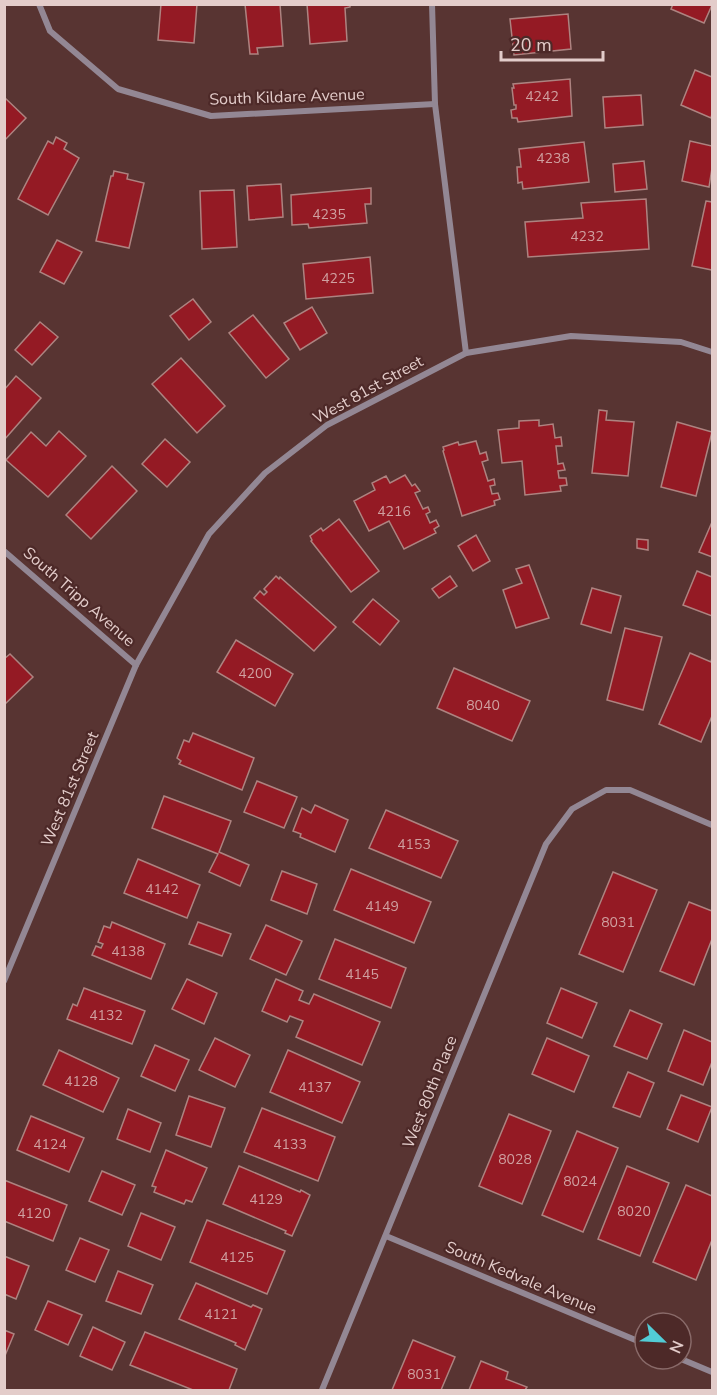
<svg xmlns="http://www.w3.org/2000/svg" width="717" height="1395" font-family="'Nunito Sans',sans-serif">
<style>
.building{fill:#941a24;stroke:#ad8380;stroke-width:1.5}
.lines{fill:none;stroke-linecap:round;stroke-linejoin:round}
.street{stroke:#938794;stroke-width:6}
.labels{text-anchor:middle;dominant-baseline:central;stroke-width:4.5;stroke-linejoin:round;paint-order:stroke}
.number-label{font-size:14px;fill:#cfa0a0}
.street-label{font-size:16px;fill:#e3ccca;stroke:#4d2928}
</style>
<rect width="100%" height="100%" fill="#583432"/>
<!-- building -->
<g class="building">
<polygon points="161,4 197,4 194,43 158,40"/>
<polygon points="245,4 280,4 283,46 257,48 258,54 250,54"/>
<polygon points="307,4 350,4 350,7 345,8 347,41 310,44"/>
<polygon points="673,4 712,4 712,5 704,23 671,9"/>
<polygon points="568,14 571,49 514,55 510,19"/>
<polygon points="695,70 712,77 712,114 711,118 681,105"/>
<polygon points="570,79 572,116 518,122 517,118 512,118 511,110 516,109 516,105 514,105 512,88 514,88 513,84"/>
<polygon points="641,95 643,125 605,128 603,97"/>
<polygon points="4,97 26,118 4,141"/>
<polygon points="56,137 67,143 64,149 79,158 48,215 18,199 48,141 53,144"/>
<polygon points="690,141 712,146 712,168 709,187 682,181"/>
<polygon points="584,142 589,182 523,189 522,182 518,183 517,167 521,167 519,149"/>
<polygon points="644,161 647,189 615,192 613,164"/>
<polygon points="114,171 128,174 127,179 144,183 129,248 96,241 111,176 113,176"/>
<polygon points="281,184 283,217 249,220 247,186"/>
<polygon points="371,188 371,204 365,204 367,223 309,228 308,224 292,225 291,195"/>
<polygon points="234,190 237,247 202,249 200,191"/>
<polygon points="646,199 649,249 528,257 525,222 583,218 581,203"/>
<polygon points="706,201 712,202 712,270 692,266"/>
<polygon points="57,240 82,252 64,284 40,272"/>
<polygon points="370,257 373,293 306,299 303,264"/>
<polygon points="193,299 211,322 189,340 170,316"/>
<polygon points="312,307 327,333 300,350 284,323"/>
<polygon points="253,315 289,359 266,378 229,333"/>
<polygon points="40,322 58,337 32,365 15,350"/>
<polygon points="181,358 225,406 197,433 152,384"/>
<polygon points="16,376 41,398 4,440 4,390"/>
<polygon points="599,410 607,411 606,420 634,422 628,476 592,473"/>
<polygon points="539,420 539,426 553,424 555,438 561,437 562,446 556,446 558,464 563,463 565,470 558,471 559,478 566,478 567,485 560,486 561,491 525,495 522,461 502,463 498,430 519,428 519,421"/>
<polygon points="677,422 712,432 696,496 661,487"/>
<polygon points="59,431 86,456 48,497 6,460 31,432 46,446"/>
<polygon points="165,439 190,462 167,487 142,464"/>
<polygon points="476,441 480,454 486,452 488,460 482,462 488,481 494,479 495,485 490,486 492,494 498,493 500,499 494,501 495,505 462,516 443,451 444,450 443,447 458,442 459,445"/>
<polygon points="112,466 137,491 91,539 66,515"/>
<polygon points="405,475 412,486 415,484 420,491 415,493 423,509 428,507 430,512 426,514 430,523 436,520 439,526 434,529 436,533 404,549 389,521 369,531 354,501 375,490 372,483 386,476 390,483"/>
<polygon points="339,519 379,571 351,592 311,541 312,540 310,536 321,528 323,531"/>
<polygon points="712,522 712,557 699,552"/>
<polygon points="476,535 490,561 473,571 458,546"/>
<polygon points="637,539 648,540 648,550 637,548"/>
<polygon points="529,565 549,618 516,628 503,590 522,583 516,569"/>
<polygon points="697,571 712,577 712,616 683,605"/>
<polygon points="276,576 279,579 280,577 336,627 314,651 254,598 260,591 264,595 267,592 264,589"/>
<polygon points="450,576 457,586 439,598 432,589"/>
<polygon points="592,588 621,596 611,633 581,624"/>
<polygon points="373,599 399,621 380,645 353,622"/>
<polygon points="625,628 662,637 643,710 607,700"/>
<polygon points="236,640 293,674 275,706 217,672"/>
<polygon points="690,653 711,662 712,658 712,716 701,742 659,724"/>
<polygon points="10,654 33,677 4,705 4,659"/>
<polygon points="454,668 530,701 512,741 437,708"/>
<polygon points="193,733 254,758 242,790 179,764 181,761 177,758 184,740 189,742"/>
<polygon points="257,781 297,797 284,828 244,812"/>
<polygon points="164,796 231,821 219,852 249,865 240,886 209,872 218,854 152,828"/>
<polygon points="315,805 348,820 335,852 300,837 301,834 293,831 302,808 311,813"/>
<polygon points="386,810 458,841 441,878 369,848"/>
<polygon points="138,859 200,885 187,918 124,893"/>
<polygon points="351,869 431,902 414,943 334,910"/>
<polygon points="282,871 317,884 307,914 271,900"/>
<polygon points="613,872 657,890 623,972 579,954"/>
<polygon points="689,902 712,911 712,939 694,985 660,971"/>
<polygon points="112,922 165,944 151,979 92,955 96,946 101,948 103,944 98,942 104,926 110,928"/>
<polygon points="198,922 231,934 222,956 189,944"/>
<polygon points="266,925 302,941 286,975 250,959"/>
<polygon points="335,939 406,968 391,1008 319,979"/>
<polygon points="187,979 217,993 204,1024 172,1009"/>
<polygon points="276,979 303,991 299,1000 309,1004 314,994 380,1022 362,1065 296,1037 303,1021 290,1016 287,1022 262,1011"/>
<polygon points="84,988 145,1011 132,1044 67,1019 73,1004 77,1006"/>
<polygon points="561,988 597,1003 582,1038 547,1023"/>
<polygon points="630,1010 662,1024 647,1059 614,1046"/>
<polygon points="684,1030 712,1042 712,1062 703,1085 668,1071"/>
<polygon points="215,1038 250,1055 235,1087 199,1070"/>
<polygon points="547,1038 589,1056 574,1092 532,1074"/>
<polygon points="155,1045 189,1060 175,1091 141,1076"/>
<polygon points="59,1050 119,1078 103,1112 43,1085"/>
<polygon points="288,1050 360,1082 342,1123 270,1092"/>
<polygon points="628,1072 654,1083 640,1117 613,1107"/>
<polygon points="681,1095 712,1107 698,1142 667,1129"/>
<polygon points="189,1096 225,1108 211,1147 176,1135"/>
<polygon points="262,1108 335,1137 318,1181 244,1152"/>
<polygon points="128,1109 161,1123 150,1152 117,1139"/>
<polygon points="509,1114 551,1131 522,1204 479,1186"/>
<polygon points="31,1116 84,1138 69,1172 17,1150"/>
<polygon points="577,1131 618,1148 583,1232 542,1215"/>
<polygon points="166,1150 207,1168 192,1202 186,1200 184,1204 154,1192 156,1187 152,1186"/>
<polygon points="239,1166 300,1192 301,1190 310,1195 292,1236 285,1233 286,1231 223,1204"/>
<polygon points="627,1166 669,1183 640,1256 598,1239"/>
<polygon points="102,1171 135,1185 122,1215 89,1201"/>
<polygon points="4,1180 67,1205 53,1241 4,1221"/>
<polygon points="686,1185 712,1196 712,1240 696,1280 653,1262"/>
<polygon points="141,1213 175,1227 161,1260 128,1246"/>
<polygon points="207,1220 285,1251 267,1294 190,1262"/>
<polygon points="80,1238 109,1250 95,1282 66,1270"/>
<polygon points="4,1256 29,1266 16,1299 4,1294"/>
<polygon points="118,1271 153,1285 141,1314 106,1301"/>
<polygon points="196,1283 251,1307 253,1305 262,1309 245,1350 235,1345 236,1343 179,1319"/>
<polygon points="48,1301 82,1315 68,1345 35,1330"/>
<polygon points="93,1327 125,1342 112,1370 80,1356"/>
<polygon points="4,1330 14,1334 4,1358"/>
<polygon points="145,1332 237,1369 229,1390 193,1390 130,1365"/>
<polygon points="413,1340 455,1357 441,1390 392,1390"/>
<polygon points="481,1361 508,1372 506,1379 527,1387 525,1390 469,1390"/>
</g>
<g class="lines">
<!-- street -->
<g class="street">
<polyline points="39,4 50,31 118,89 211,116 435,104"/>
<polyline points="432,4 435,104 466,353"/>
<polyline points="4,551 136,665"/>
<polyline points="4,981 136,665 209,534 265,473 327,425 466,353 571,336 681,342 712,352"/>
<polyline points="386,1236 645,1344"/>
<polyline points="681,1359 712,1372"/>
<polyline points="322,1390 546,844 572,809 606,790 630,790 712,825"/>
</g>
</g>
<g class="labels">
<!-- number labels -->
<g class="number-label">
<text x="542" y="96">4242</text>
<text x="553" y="158">4238</text>
<text x="329" y="214">4235</text>
<text x="587" y="236">4232</text>
<text x="338" y="278">4225</text>
<text x="394" y="511">4216</text>
<text x="255" y="673">4200</text>
<text x="483" y="705">8040</text>
<text x="414" y="844">4153</text>
<text x="162" y="889">4142</text>
<text x="382" y="906">4149</text>
<text x="618" y="922">8031</text>
<text x="128" y="951">4138</text>
<text x="362" y="974">4145</text>
<text x="106" y="1015">4132</text>
<text x="81" y="1081">4128</text>
<text x="315" y="1087">4137</text>
<text x="50" y="1144">4124</text>
<text x="290" y="1144">4133</text>
<text x="515" y="1159">8028</text>
<text x="580" y="1181">8024</text>
<text x="266" y="1199">4129</text>
<text x="634" y="1211">8020</text>
<text x="34" y="1213">4120</text>
<text x="237" y="1257">4125</text>
<text x="221" y="1314">4121</text>
<text x="424" y="1374">8031</text>
</g>
<!-- street labels -->
<g class="street-label">
<text transform="translate(287 97) rotate(-2)">South Kildare Avenue</text>
<text transform="translate(368 390) rotate(-29)">West 81st Street</text>
<text transform="translate(79 597) rotate(41)">South Tripp Avenue</text>
<text transform="translate(70 789) rotate(-67)">West 81st Street</text>
<text transform="translate(430 1092) rotate(-68)">West 80th Place</text>
<text transform="translate(521 1278) rotate(23)">South Kedvale Avenue</text>
</g>
</g>
<!-- border -->
<rect width="717" height="1395" fill="none" stroke="#e3ccca" stroke-width="12"/>
<!-- north arrow -->
<g transform="translate(663 1341) rotate(114)"><circle r="28" fill="#4d2928" stroke="#896a69" stroke-width="1.5"/>
<path d="M0-4.5L10 22L0 15L-10 22Z" fill="#52ccd6"/>
<text y="-9" font-size="16" font-weight="bold" text-anchor="middle" fill="#e3ccca">N</text>
</g>
<!-- scale -->
<path d="M501 51v9h102v-9" fill="none" stroke="#e3ccca" stroke-width="3"/>
<text x="510" y="51" font-size="18" fill="#e3ccca" stroke="#4d2928" stroke-width="4.5" paint-order="stroke">20 m</text>
</svg>
